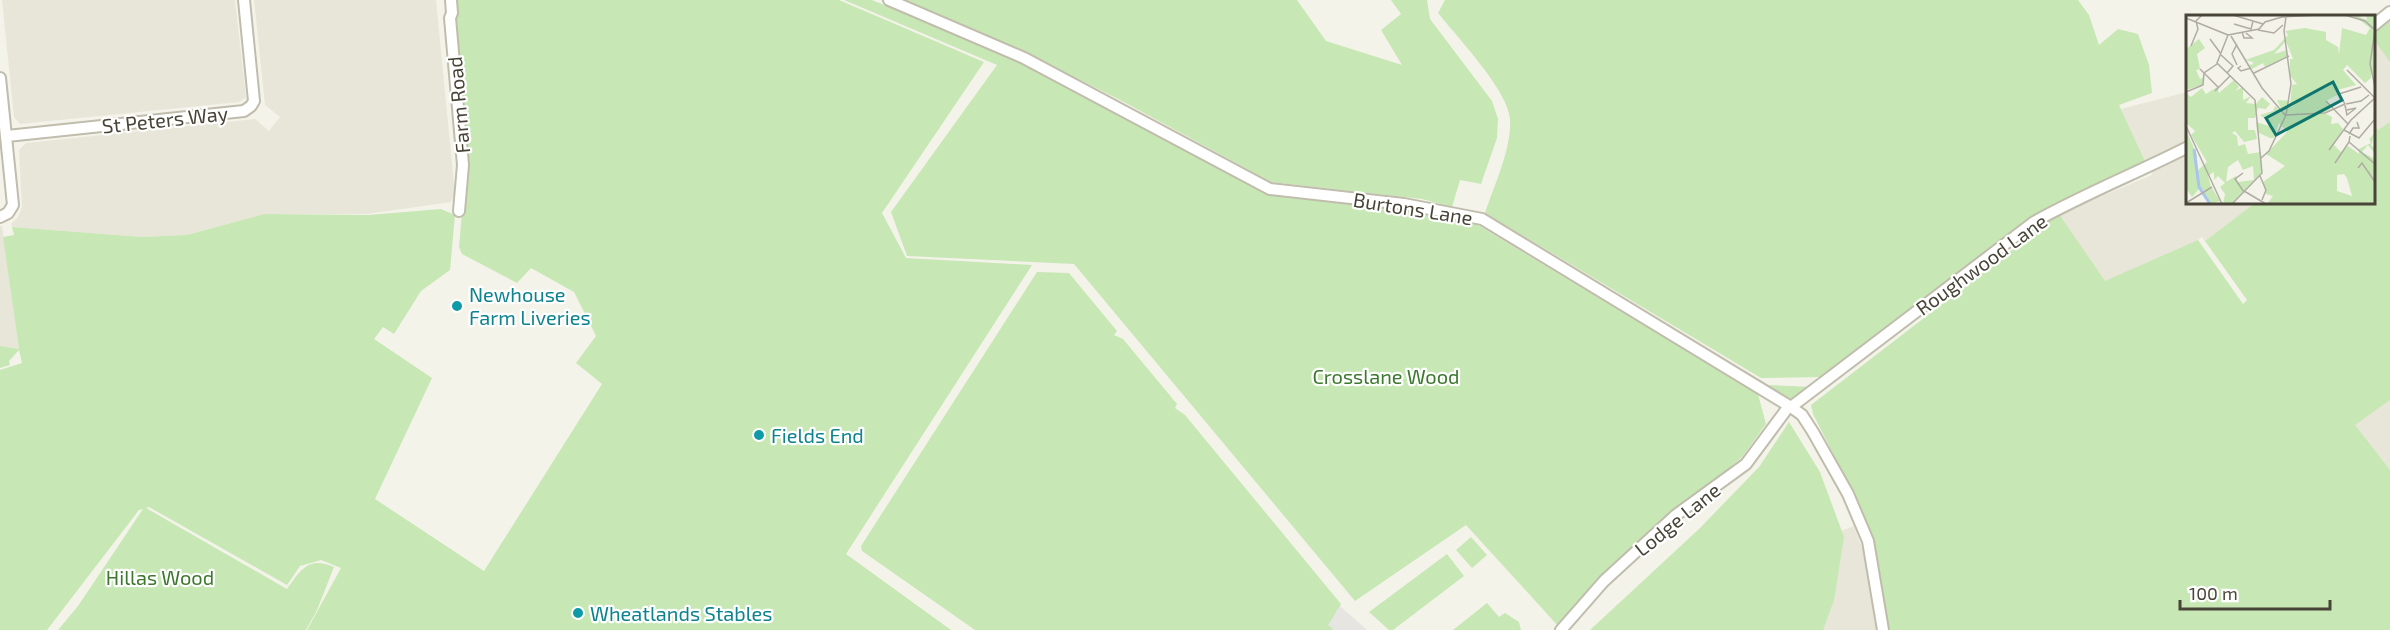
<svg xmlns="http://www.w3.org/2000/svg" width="2390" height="630" font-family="'Exo 2',sans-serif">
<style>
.residential{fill:#e8e6d8}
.green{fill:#c7e7b5}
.parking{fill:#e6e5e1}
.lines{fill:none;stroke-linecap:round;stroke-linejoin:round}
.street-casing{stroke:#c0bdad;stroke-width:14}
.street{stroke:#fff;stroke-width:10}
.culture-dot{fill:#0f9aa8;stroke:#fff;stroke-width:2}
.labels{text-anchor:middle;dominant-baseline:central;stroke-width:4.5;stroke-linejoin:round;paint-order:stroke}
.street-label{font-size:20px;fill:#484538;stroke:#fff}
.culture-label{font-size:20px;fill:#0d838f;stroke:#fff;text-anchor:start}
.park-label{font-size:20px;fill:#3c782d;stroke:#fff}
.inset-river{fill:none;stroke:#a9c5ee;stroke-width:3}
.inset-road{fill:none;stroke:#afada3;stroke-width:1.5}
.view{fill:#0f766e;fill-opacity:0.15;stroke:#0f766e;stroke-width:3}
.inset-edge{fill:none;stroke:#484538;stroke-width:3}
</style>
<rect width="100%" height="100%" fill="#f4f3ea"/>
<!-- residential -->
<g class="residential">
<polygon points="2,0 235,0 246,97 239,102 20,124 14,117"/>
<polygon points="254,0 436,0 455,194 451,202 367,214 264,214 187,235 142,237 12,227 11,224 18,217 22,207 19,150 26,143 255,119 269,131 280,117 265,105"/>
<polygon points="2390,22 2390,122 2378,130 2374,125 2374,31"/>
<polygon points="2187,92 2187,141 2145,161 2121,109"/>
<polygon points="2187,152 2188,202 2255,203 2205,241 2202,237 2198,240 2105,282 2059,214 2152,175 2152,170"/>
<polygon points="0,226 2,226 19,349 0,346"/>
<polygon points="2390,398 2390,502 2341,431"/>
<polygon points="1854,526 1863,551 1878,630 1774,630 1766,559"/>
</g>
<!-- green -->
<g class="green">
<path d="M452 0H839L984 62 882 213 906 258 1032 265 846 554 951 630H307L341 568 321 560 300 566 287 585 149 507 146 508 287 589C301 570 308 556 334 567L317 610 306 630H58L78 606 143 509 139 510 47 630H0V370L22 363 19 350 9 361 10 365 0 368V346L19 349 3 237 14 235 12 227 142 237 187 235 264 214 368 215 441 209 455 215 450 270 421 291 394 334 383 327 374 339 432 378 375 499 484 571 602 384 576 363 596 336 574 292 531 268 517 283 462 254 459 247 466 165Z"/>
<polygon points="844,0 872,0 1021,62 1267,195 1404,210 1476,224 1758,394 1766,424 1742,457 1602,578 1559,627 1466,525 1355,601 1074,264 907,256 891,212 997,65"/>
<polygon points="901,0 1297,0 1326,41 1402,65 1381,30 1401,14 1391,0 1427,0 1430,19 1492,101 1498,119 1497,138 1481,184 1460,180 1452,207 1422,199 1271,182 1122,101 1038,59"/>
<path d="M1445 0H2078L2089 15 2099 45 2118 29 2138 34 2149 65 2152 93 2119 105 2145 161 2076 194 1824 377 1761 378 1485 213C1494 186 1512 148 1510 119 1508 90 1457 37 1438 13Z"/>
<polygon points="2390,17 2390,62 2374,40 2374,31"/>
<polygon points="2390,122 2390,400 2355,425 2390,470 2390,630 1889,630 1873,542 1852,491 1813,414 1811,405 2059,214 2105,281 2198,240 2243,304 2247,300 2205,241 2255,203 2374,202 2374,125 2378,130"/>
<polygon points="1037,272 1069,273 1117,331 1114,335 1123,339 1177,404 1175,408 1185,415 1341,604 1329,625 1334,630 975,630 862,551 861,546"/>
<polygon points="1766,385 1813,387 1791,399"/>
<polygon points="1789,422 1820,472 1844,537 1834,600 1823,630 1590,630 1699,529 1759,467"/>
<polygon points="1471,537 1487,555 1472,568 1456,550"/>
<polygon points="1447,554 1464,576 1393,630 1389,630 1369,612"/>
<polygon points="1487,603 1499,617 1505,613 1519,622 1521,630 1453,630"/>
</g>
<!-- parking -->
<polygon class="parking" points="1340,606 1367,630 1334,630 1328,625"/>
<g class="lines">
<!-- street casing -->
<g class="street-casing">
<g id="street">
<polyline points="451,0 452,13 450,18 463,165 459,211"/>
<polyline points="889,0 1024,58 1270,189 1404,204 1482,219 1791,407 1802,415 1813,432 1848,494 1868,541 1883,630"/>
<polyline points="2374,25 2390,12"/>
<polyline points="0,78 13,205 8,213 0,217"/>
<polyline points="7,136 244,111 251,106 254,101 244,0"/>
<path d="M1791 407 2034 222C2084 194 2137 173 2188 147"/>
<polyline points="1561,630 1604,581 1676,515 1746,464 1789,406"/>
</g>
</g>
<!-- street -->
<use href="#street" class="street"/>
</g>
<!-- markers -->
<g class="culture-dot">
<circle cx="457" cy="306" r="6"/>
<circle cx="759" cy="435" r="6"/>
<circle cx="578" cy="613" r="6"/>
</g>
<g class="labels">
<!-- street labels -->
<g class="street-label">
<text transform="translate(458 105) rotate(-95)">Farm Road</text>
<text transform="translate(165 119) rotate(-6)">St Peters Way</text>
<text transform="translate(1413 208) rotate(9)">Burtons Lane</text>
<text transform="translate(1981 264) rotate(-36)">Roughwood Lane</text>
<text transform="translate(1677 519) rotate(-39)">Lodge Lane</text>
</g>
<!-- culture labels -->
<g class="culture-label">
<text x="469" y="294">Newhouse<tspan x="469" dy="23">Farm Liveries</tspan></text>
<text x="771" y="435">Fields End</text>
<text x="590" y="613">Wheatlands Stables</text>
</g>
<!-- park labels -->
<g class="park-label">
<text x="1386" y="376">Crosslane Wood</text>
<text x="160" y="577">Hillas Wood</text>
</g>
</g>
<!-- overview -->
<g transform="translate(2186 15)">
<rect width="189" height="189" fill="#f4f3ea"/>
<path d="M167 0H179L173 2 181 5 180 0H189V60L185 57V63L179 68 152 41 161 50 157 55 170 70 151 75 153 79 140 86 145 94 138 98 146 102 145 109 152 108 157 114 148 130 155 137 162 131 173 139V134L185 128 183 124 189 118 185 131 189 132V139L182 130 176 137 189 144V189H81L87 181 80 179 77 167 99 151 80 139 101 117 93 108 88 123H84L71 117 70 107 83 111 84 108 74 100 87 96 89 91 97 98 91 85 104 86 103 90 106 92 110 88 104 90 106 70 111 69 104 61V44H107L100 26 88 39 101 35 102 41 79 52 77 48 66 54 63 50 67 49V47L59 45 88 35 102 20 99 16 119 13 140 17V25L152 32 153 39 156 13 180 20 184 13ZM158 159 161 163 166 181 151 176V160ZM13 24 19 33 11 39 14 54 10 55 14 64 18 62 17 70 0 75V34ZM48 65 53 72 49 76 57 72V85L65 81 60 88 70 89 76 82 84 89 80 94 72 93 69 103H62V115H69L71 124 58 127 49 116 46 118 51 121 52 131 59 129 62 139 75 137 76 157 45 189H37L39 179 34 172 39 168 32 161 28 165V157L22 161 25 172 22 176 26 173 34 186 25 189 13 174 6 182 0 173V115L11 140 10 157 21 147 5 120 9 116 0 108V78L5 82 16 73 20 79 31 72 33 78ZM52 145 57 155 67 151 68 165 52 167 50 161 40 167 42 152Z" fill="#c7e7b5" fill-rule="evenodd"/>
<path class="inset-river" d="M8 134 13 172 24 189"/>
<path class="inset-road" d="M47 0 77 9M159 0 179 6 189 15M100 2 98 16 105 69 100 100M0 3 42 20M48 9 65 14 67 6M72 15 88 18 97 10M189 15 184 49 189 72M56 17 58 23H66L60 18M42 20 31 48 69 85 76 158 46 189M42 20 73 14 79 7 96 2 131 0M45 21 76 73 99 100 139 98 159 89M24 24 35 39M51 29 46 39 51 50M5 31 12 14 10 6 16 0M35 40 47 51 41 58M55 51 52 53 55 56 65 53M14 54 32 72M161 55 189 83M68 58 103 41M29 76 44 61M0 77 17 70 18 58 31 49M140 86 162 109M159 89 153 79 175 72M160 89 175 86 183 80M159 90 161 100 170 93 161 95M0 111 36 189M158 115 173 123 189 104M163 119 167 113H173L171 107M164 121 163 127 189 149M143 135 165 105 189 83M75 143 83 136 100 100M149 148 163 127M172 153 176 148 189 167M57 158 49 164 58 177M74 161 80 175 76 185M58 176 80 189M0 188 26 172"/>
<path class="view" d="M147 67 156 85 90 120 80 103Z"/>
<rect width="189" height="189" class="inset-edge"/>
</g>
<!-- scale -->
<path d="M2180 600v9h150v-9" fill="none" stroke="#484538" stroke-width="3"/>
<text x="2189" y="600" font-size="18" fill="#484538" stroke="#ffffff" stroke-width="4.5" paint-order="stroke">100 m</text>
</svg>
